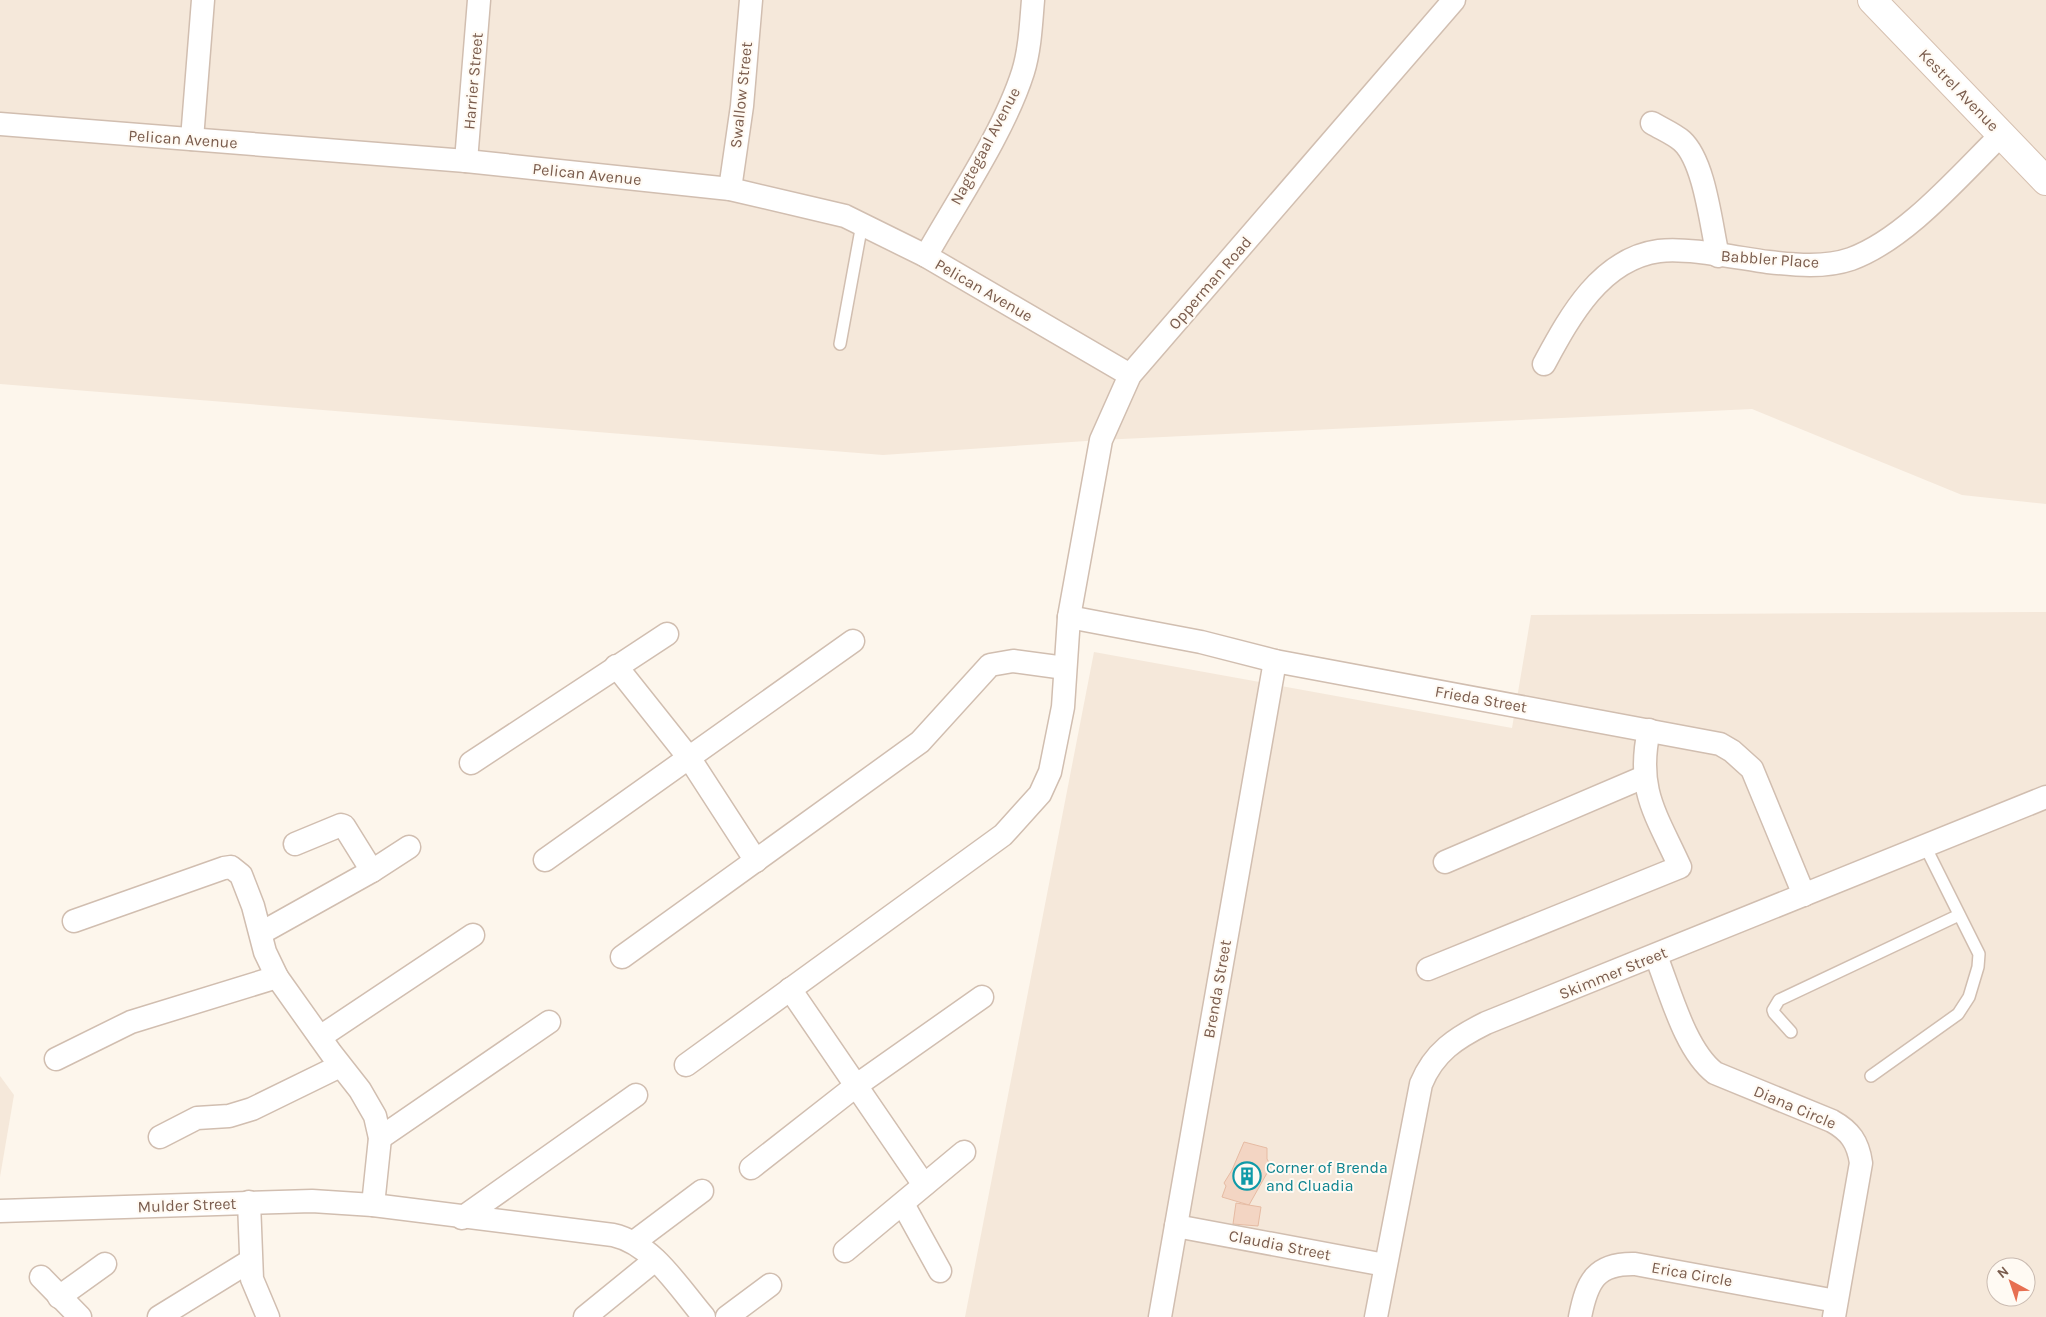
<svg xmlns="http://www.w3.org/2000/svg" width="2046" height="1317" font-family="Karla,sans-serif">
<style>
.residential{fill:#f5e8da;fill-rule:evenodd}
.building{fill:#f3d5c3;stroke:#e6bba3}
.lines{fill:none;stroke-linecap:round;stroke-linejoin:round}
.lane-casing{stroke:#d1beb0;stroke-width:14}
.street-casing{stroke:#d1beb0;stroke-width:25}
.secondary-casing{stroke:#d6c0b0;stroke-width:30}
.lane{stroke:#fff;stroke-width:11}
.street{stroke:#fff;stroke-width:22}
.secondary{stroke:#fff;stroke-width:28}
.labels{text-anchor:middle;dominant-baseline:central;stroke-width:4;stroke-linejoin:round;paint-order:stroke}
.street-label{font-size:16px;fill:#7a5c4d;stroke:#fffaf3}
.culture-label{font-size:16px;fill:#0d838f;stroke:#fffaf3;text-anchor:start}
</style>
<rect width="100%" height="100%" fill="#fdf6ec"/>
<!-- residential -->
<g class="residential">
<polygon points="0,0 2046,0 2046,504 1962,495 1752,409 1101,440 883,455 0,384"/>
<path d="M2046 612V1317H965L1094 652 1512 728 1531 615ZM1996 1267H2026V1297H1996Z"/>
<polygon points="0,1076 14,1095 0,1177"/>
</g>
<!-- building -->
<g class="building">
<polygon points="1244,1142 1267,1148 1267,1159 1271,1166 1249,1205 1222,1197 1226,1186 1224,1183 1232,1170"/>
<polygon points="1236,1203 1261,1207 1258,1226 1233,1224"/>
</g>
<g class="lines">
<!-- lane casing -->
<g class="lane-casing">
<g id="lane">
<polyline points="840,344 862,224"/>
<polyline points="1791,1032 1774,1013 1773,1010 1779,1000 1959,915"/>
<polyline points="1871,1076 1958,1014 1969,997 1978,967 1979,954 1925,846"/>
</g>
</g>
<!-- street casing -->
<g class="street-casing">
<g id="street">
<path d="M1652 123C1662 129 1674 134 1682 141 1705 162 1711 226 1718 256"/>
<polyline points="0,124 466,161 730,189 845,216 926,256 1130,375"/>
<polyline points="192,139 203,0"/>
<polyline points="466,161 479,0"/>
<polyline points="730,189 742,106 751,0"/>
<path d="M926 256C957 201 1004 132 1023 72 1030 49 1031 24 1033 0"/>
<path d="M1544 364C1569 318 1600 259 1659 251 1686 247 1738 258 1768 262 1795 265 1825 268 1851 259 1906 239 1960 175 2002 134"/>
<polyline points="1069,617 1201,642 1275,661 1720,744 1732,751 1752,769 1804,895"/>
<polyline points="616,666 690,759 756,861"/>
<polyline points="471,763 667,634"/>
<polyline points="295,844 341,825 344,826 372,871"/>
<polyline points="545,860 853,641"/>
<polyline points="1445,862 1644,777"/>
<polyline points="74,921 224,868 231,867 241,875 253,906 265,952 277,977 331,1053 360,1090 375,1116 380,1138 373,1205"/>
<polyline points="261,933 372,871 409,847"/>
<path d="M1656 956C1670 991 1685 1050 1715 1073L1832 1121C1850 1131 1858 1142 1861 1163L1834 1317"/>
<polyline points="622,957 920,742 990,665 1013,661 1065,668"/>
<path d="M1428 969 1680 867C1656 814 1636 790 1649 730"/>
<polyline points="790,989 924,1185"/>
<polyline points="320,1037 473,935"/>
<polyline points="56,1059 131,1022 277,977"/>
<polyline points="686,1065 1003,835 1040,794 1050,772 1063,707 1069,617 1101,440 1130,375 1454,0"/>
<polyline points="160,1137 197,1118 229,1116 252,1109 340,1066"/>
<polyline points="380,1138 549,1022"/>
<polyline points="751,1168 857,1085 982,997"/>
<polyline points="249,1202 252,1279 268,1317"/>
<polyline points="903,1204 940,1271"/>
<path d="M0 1211 312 1201 373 1205 613 1235C653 1244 679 1288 704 1317"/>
<polyline points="462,1218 636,1095"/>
<polyline points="1176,1226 1385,1265"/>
<polyline points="634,1242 702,1191"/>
<polyline points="845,1251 964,1152"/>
<polyline points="41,1277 80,1317"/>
<polyline points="59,1297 105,1264"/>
<polyline points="159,1317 250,1261"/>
<polyline points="585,1317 655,1260"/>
<polyline points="727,1317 770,1285"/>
<polyline points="1160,1317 1275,661"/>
<path d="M1376 1317 1421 1084C1434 1052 1456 1038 1486 1023L2046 797"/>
<path d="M1580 1317C1587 1281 1596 1263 1635 1264L1836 1301"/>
</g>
</g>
<!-- secondary casing -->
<g class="secondary-casing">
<polyline id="secondary" points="1872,0 2046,181"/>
</g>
<!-- lane -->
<use href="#lane" class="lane"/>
<!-- street -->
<use href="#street" class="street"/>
<!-- secondary -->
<use href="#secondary" class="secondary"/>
</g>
<!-- icons -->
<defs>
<g id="building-ring" transform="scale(1.4375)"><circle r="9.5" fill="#fffaf3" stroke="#0f9aa8" stroke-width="1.5"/><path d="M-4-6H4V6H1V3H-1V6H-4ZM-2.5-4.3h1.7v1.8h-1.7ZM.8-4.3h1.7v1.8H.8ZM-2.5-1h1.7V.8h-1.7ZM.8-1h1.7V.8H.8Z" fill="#0f9aa8"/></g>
</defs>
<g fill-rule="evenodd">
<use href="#building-ring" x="1247" y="1176"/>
</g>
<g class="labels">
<!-- street labels -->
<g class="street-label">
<text transform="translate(473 81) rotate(-85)">Harrier Street</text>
<text transform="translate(1959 90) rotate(46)">Kestrel Avenue</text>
<text transform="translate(741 95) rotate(-84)">Swallow Street</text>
<text transform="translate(183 139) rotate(4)">Pelican Avenue</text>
<text transform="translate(985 146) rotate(-62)">Nagtegaal Avenue</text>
<text transform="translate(587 174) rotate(6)">Pelican Avenue</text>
<text transform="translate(1770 259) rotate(4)">Babbler Place</text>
<text transform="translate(1210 283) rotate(-49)">Opperman Road</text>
<text transform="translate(984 290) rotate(30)">Pelican Avenue</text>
<text transform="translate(1481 699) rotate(10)">Frieda Street</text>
<text transform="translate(1613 973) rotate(-22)">Skimmer Street</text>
<text transform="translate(1217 989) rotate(-80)">Brenda Street</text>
<text transform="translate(1795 1107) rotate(23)">Diana Circle</text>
<text transform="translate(187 1205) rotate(-2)">Mulder Street</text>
<text transform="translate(1280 1245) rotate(11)">Claudia Street</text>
<text transform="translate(1692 1274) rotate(10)">Erica Circle</text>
</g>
<!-- culture labels -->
<g class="culture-label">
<text x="1266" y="1167">Corner of Brenda<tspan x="1266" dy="18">and Cluadia</tspan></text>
</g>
</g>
<!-- north arrow -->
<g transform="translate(2011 1282) rotate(320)"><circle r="24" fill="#fffaf3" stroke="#cabbb1"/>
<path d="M0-4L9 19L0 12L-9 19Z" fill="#e76f51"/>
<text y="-8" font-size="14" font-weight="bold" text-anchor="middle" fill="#7a5c4d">N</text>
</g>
</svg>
